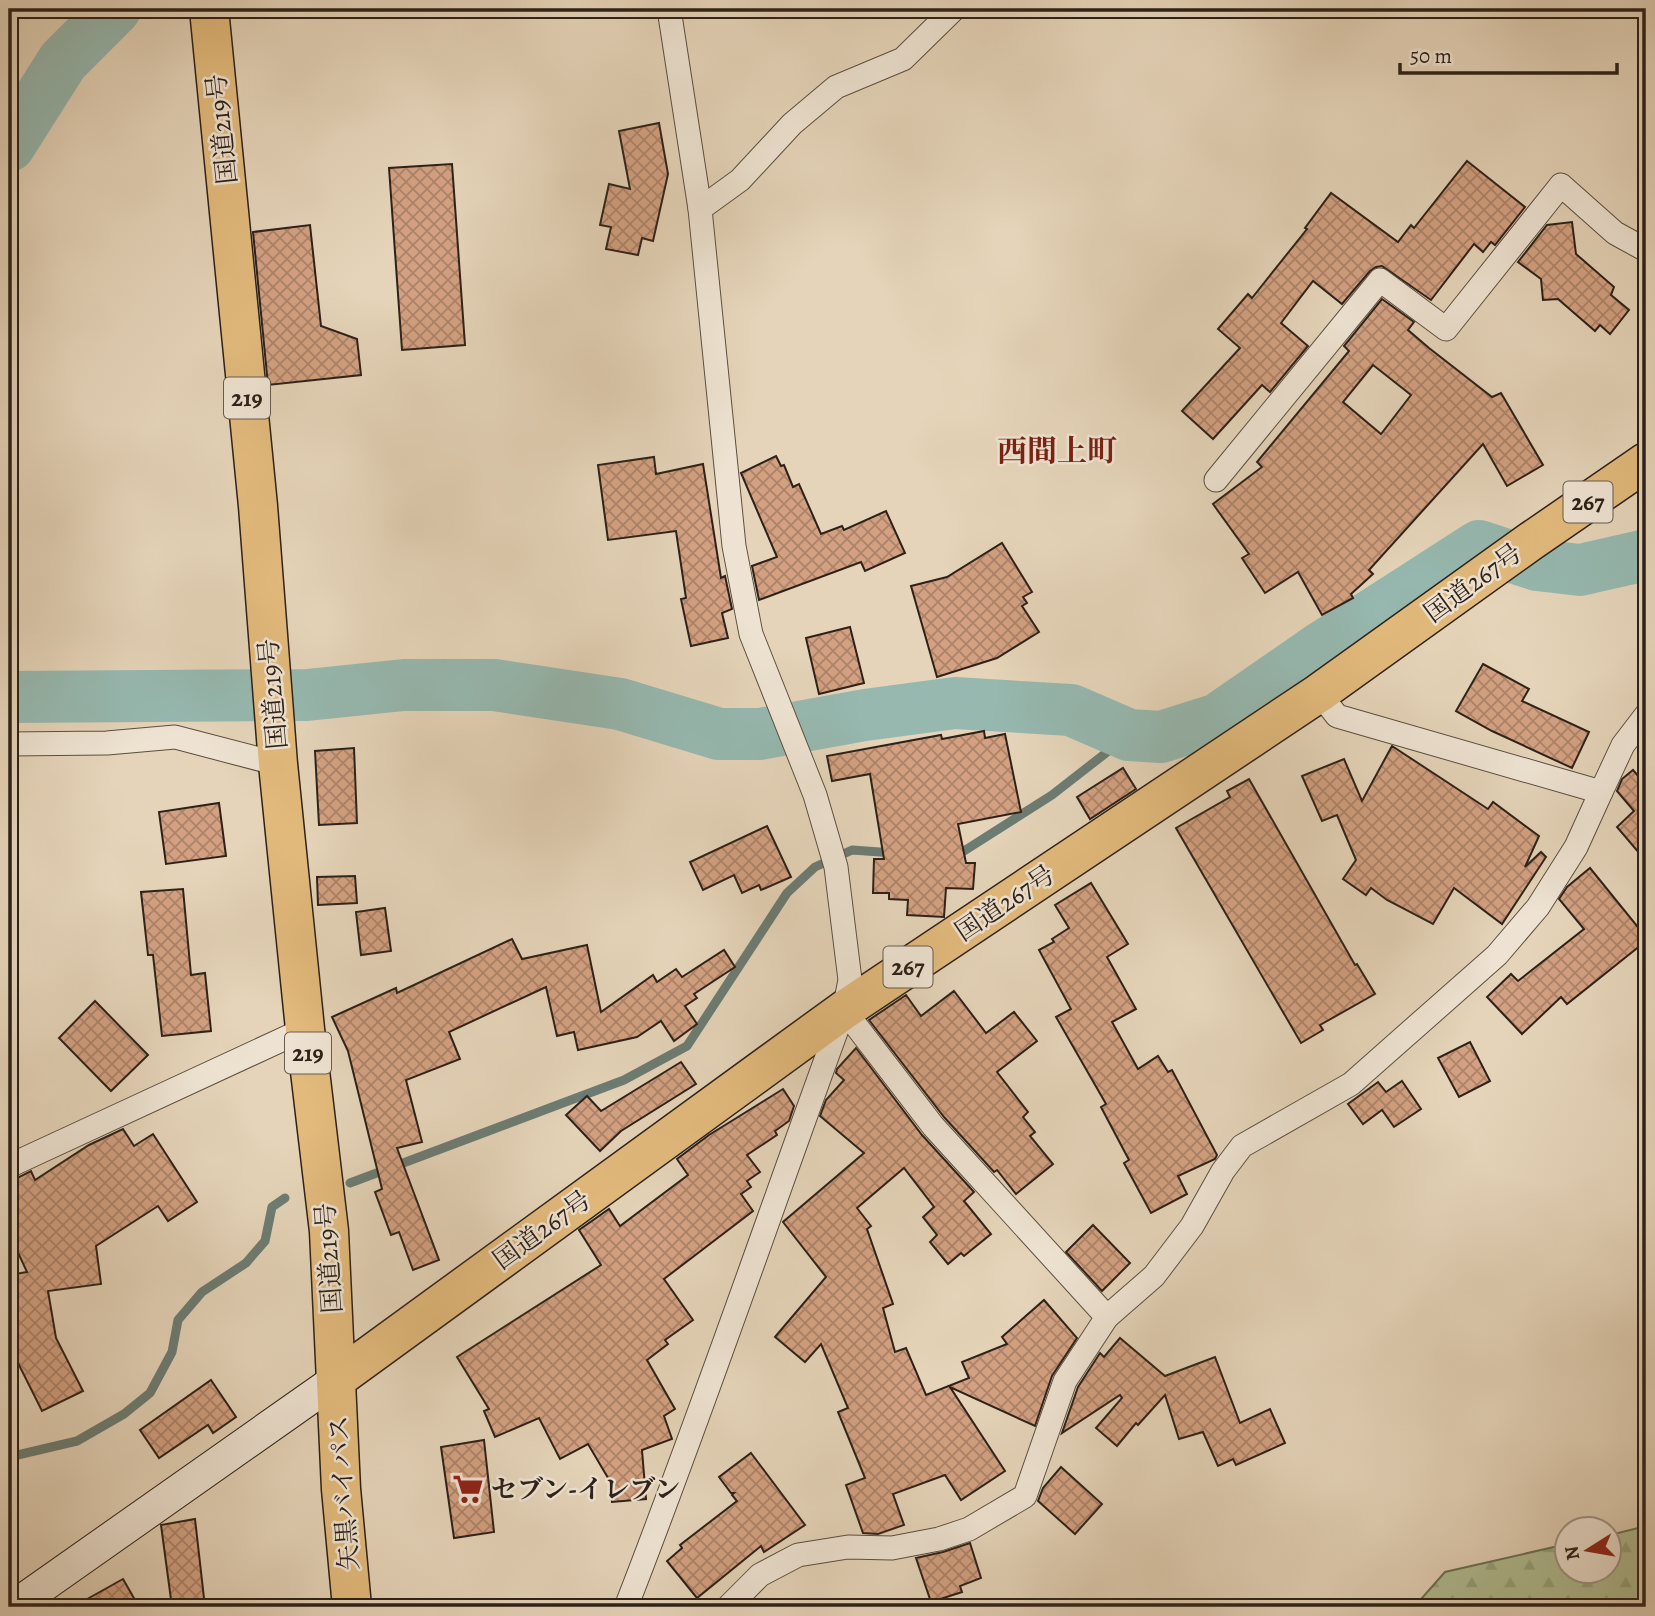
<svg xmlns="http://www.w3.org/2000/svg" width="1655" height="1616" font-family="Alegreya,'Noto Serif JP',serif">
<style>
.forest{fill:url(#forest-firs);stroke:#6e7056;stroke-width:2}
.lines{fill:none;stroke-linecap:round;stroke-linejoin:round}
.stream{stroke:#6c7c73;stroke-width:9}
.river{stroke:#96b8af;stroke-width:52}
.building{fill:url(#building-cross-hatch);stroke:#2d2119;stroke-width:2;fill-rule:evenodd}
.street-casing{stroke:#5b4e41;stroke-width:25}
.secondary-casing{stroke:#2d2119;stroke-width:34}
.highway-casing{stroke:#2d2119;stroke-width:41}
.street{stroke:#eee3d2;stroke-width:23}
.secondary{stroke:#eee3d2;stroke-width:32}
.highway{stroke:#e2ba7c;stroke-width:38}
.labels{text-anchor:middle;dominant-baseline:central;stroke-width:5;stroke-linejoin:round;paint-order:stroke}
.shield{fill:#eee3d2;stroke:#675b50;stroke-width:2}
.shield-label{font-size:24px;font-weight:bold;fill:#2d2119}
.street-label{font-size:26px;fill:#2d2119;stroke:#eee3d2}
.poi-label{font-size:26px;font-weight:bold;fill:#2d2119;stroke:#eee3d2;text-anchor:start}
.quarter-label{font-size:30px;font-weight:bold;fill:#7a1f14;stroke:#eee3d2}
</style>
<defs>
<pattern id="forest-firs" width="22" height="20" patternUnits="userSpaceOnUse" patternTransform="scale(1.75)"><rect width="22" height="20" fill="#b0be93"/><path d="M5 1l3.5 6h-7zM16 11l3.5 6h-7z" fill="#98a37e"/></pattern>
<pattern id="building-cross-hatch" width="8" height="8" patternUnits="userSpaceOnUse" patternTransform="scale(1.75)"><rect width="8" height="8" fill="#d3a181"/><path d="M0 0l8 8M0 8l8-8" fill="none" stroke="#ac8369"/></pattern>
</defs>
<rect width="100%" height="100%" fill="#e5d4b9"/>
<filter id="stains"><feTurbulence type="fractalNoise" baseFrequency=".00286" numOctaves="4"/><feColorMatrix values="0 0 0 0 .2 0 0 0 0 .09 0 0 0 0 .02 0 0 0 .5 -.17"/></filter>
<radialGradient id="worn" r=".72"><stop offset=".6" stop-color="#630" stop-opacity="0"/><stop offset="1" stop-color="#630" stop-opacity=".3"/></radialGradient>
<!-- forest -->
<polygon class="forest" points="1646,1526 1646,1607 1414,1607 1445,1572 1567,1544 1568,1570 1610,1570 1610,1535"/>
<g class="lines">
<!-- stream -->
<g class="stream">
<polyline points="954,851 964,851 1052,795 1129,735"/>
<polyline points="350,1183 624,1080 687,1046 787,893 815,867 852,850 894,853"/>
<polyline points="9,1457 77,1441 124,1414 150,1393 172,1352 178,1320 202,1292 246,1263 265,1241 272,1207 285,1198"/>
</g>
<!-- river -->
<g class="river">
<polyline points="9,146 63,61 115,9"/>
<polyline points="9,697 307,695 404,685 494,685 620,704 719,734 760,734 865,715 955,703 1071,710 1129,735 1161,737 1218,719 1322,647 1479,546 1537,565 1580,570 1646,555"/>
</g>
</g>
<!-- building -->
<g class="building">
<polygon points="659,123 668,174 653,241 642,238 638,255 606,249 611,227 600,225 609,184 630,189 619,131"/>
<polygon points="1467,161 1525,207 1495,245 1491,242 1483,252 1474,244 1431,300 1382,266 1376,267 1370,271 1342,304 1313,281 1281,323 1308,346 1270,392 1262,385 1213,439 1182,411 1240,348 1218,329 1248,294 1252,298 1307,229 1305,228 1331,193 1398,242 1411,225 1414,228"/>
<polygon points="452,164 465,345 402,350 389,168"/>
<polygon points="1572,222 1576,254 1614,287 1611,295 1629,310 1610,334 1600,325 1595,331 1558,299 1543,300 1541,279 1518,262 1547,225"/>
<polygon points="310,225 321,326 357,339 361,375 268,385 253,232"/>
<path d="M1382 299 1414 322 1408 330 1429 348 1492 397 1501 393 1543 465 1507 486 1483 444 1369 570 1373 574 1351 594 1353 598 1322 615 1298 572 1265 593 1242 558 1249 554 1213 504 1262 467 1257 462 1349 351 1344 346ZM1373 365 1411 395 1381 434 1343 402Z"/>
<polygon points="776,456 781,466 784,465 793,487 799,484 821,534 842,526 844,530 886,511 905,553 865,571 861,562 759,600 752,566 777,557 741,473"/>
<polygon points="654,457 656,474 703,464 721,578 725,576 732,609 722,613 728,638 691,646 681,599 686,598 676,531 608,540 598,465"/>
<polygon points="1002,543 1032,592 1023,597 1027,603 1022,606 1039,632 997,658 937,677 911,586 947,577"/>
<polygon points="850,627 864,683 819,694 806,638"/>
<polygon points="1483,664 1529,689 1522,701 1589,732 1572,768 1492,731 1456,711"/>
<polygon points="984,731 985,738 1005,734 1021,812 958,824 966,863 975,863 973,889 946,888 944,917 907,915 908,900 889,899 889,893 873,893 874,859 884,859 870,774 832,781 827,756 941,735 942,739"/>
<polygon points="1392,746 1488,809 1493,802 1539,836 1525,867 1541,852 1546,857 1502,924 1454,888 1433,924 1387,900 1371,888 1366,895 1343,879 1356,860 1337,815 1322,821 1302,776 1344,759 1362,801"/>
<polygon points="354,748 357,823 319,825 315,751"/>
<polygon points="1123,768 1136,789 1090,819 1077,797"/>
<polygon points="1633,770 1646,785 1646,861 1617,827 1634,811 1617,791 1622,779"/>
<polygon points="1249,779 1355,965 1357,964 1375,994 1320,1025 1323,1030 1301,1043 1176,828 1230,797 1227,791"/>
<polygon points="219,803 226,856 166,864 159,812"/>
<polygon points="767,826 791,877 761,890 759,885 742,893 734,875 703,890 690,862"/>
<polygon points="1590,868 1646,937 1646,941 1567,1004 1561,997 1522,1034 1487,997 1511,974 1518,981 1584,929 1559,899 1567,887"/>
<polygon points="355,876 357,903 318,905 317,877"/>
<polygon points="1091,883 1128,944 1107,957 1136,1009 1112,1022 1138,1069 1158,1056 1168,1072 1172,1070 1217,1155 1215,1159 1178,1176 1187,1194 1151,1213 1124,1163 1129,1160 1101,1107 1106,1104 1056,1017 1071,1009 1039,950 1054,942 1052,939 1069,928 1055,905"/>
<polygon points="183,889 191,975 205,973 211,1031 162,1036 153,955 148,955 141,892"/>
<polygon points="385,908 391,951 361,955 356,912"/>
<polygon points="512,939 522,959 587,945 601,1012 653,975 657,982 676,969 682,977 724,950 735,967 694,994 697,998 685,1006 697,1024 674,1041 661,1021 637,1037 578,1050 574,1032 557,1036 546,987 449,1032 460,1059 406,1080 422,1142 397,1148 439,1260 413,1270 399,1232 391,1235 375,1192 382,1189 348,1051 332,1017 396,988 397,993"/>
<polygon points="954,991 986,1033 1014,1012 1037,1041 997,1072 1028,1112 1023,1117 1035,1132 1030,1136 1053,1164 1016,1194 997,1170 994,1172 944,1117 869,1020 906,995 921,1016"/>
<polygon points="95,1001 148,1055 111,1091 59,1038"/>
<polygon points="1470,1042 1490,1081 1459,1097 1438,1058"/>
<polygon points="856,1048 922,1135 974,1192 964,1201 991,1234 964,1256 961,1253 948,1264 930,1242 937,1235 923,1217 934,1207 904,1168 857,1208 871,1226 867,1229 893,1304 883,1308 895,1352 906,1348 926,1395 969,1378 962,1362 1007,1344 1002,1337 1044,1300 1077,1338 1052,1376 1035,1426 950,1387 1005,1471 961,1500 945,1475 893,1494 904,1525 878,1534 863,1533 846,1485 865,1478 838,1412 848,1408 821,1344 805,1362 775,1337 826,1277 783,1222 864,1153 820,1116 826,1100 844,1080 836,1073 837,1069"/>
<polygon points="681,1062 696,1084 621,1131 600,1151 566,1115 587,1096 601,1111"/>
<polygon points="1402,1081 1421,1109 1394,1127 1382,1110 1363,1124 1348,1104 1378,1082 1386,1092"/>
<polygon points="783,1089 794,1106 789,1121 775,1131 777,1135 747,1155 760,1172 747,1181 751,1187 741,1194 753,1211 664,1279 693,1320 665,1340 668,1344 647,1360 675,1409 664,1416 672,1439 642,1450 646,1499 612,1502 611,1483 588,1444 560,1459 539,1418 495,1437 484,1411 489,1409 457,1357 601,1265 579,1230 609,1209 620,1226 688,1175 677,1159 709,1135"/>
<polygon points="123,1129 134,1146 153,1134 197,1202 168,1221 158,1206 96,1246 101,1284 48,1291 56,1338 83,1391 42,1411 15,1357 9,1317 9,1275 27,1272 9,1233 9,1182 31,1171 35,1180 89,1145"/>
<polygon points="1093,1225 1130,1263 1102,1291 1066,1252"/>
<polygon points="1120,1338 1165,1376 1215,1357 1240,1423 1270,1409 1285,1443 1236,1465 1233,1459 1218,1466 1203,1432 1179,1439 1165,1395 1138,1425 1136,1423 1117,1446 1096,1428 1122,1398 1120,1395 1062,1433 1078,1387 1100,1353 1104,1357"/>
<polygon points="211,1380 236,1417 213,1433 208,1425 159,1458 140,1430"/>
<polygon points="484,1440 494,1532 454,1538 441,1447"/>
<polygon points="751,1453 805,1525 764,1552 761,1546 697,1598 667,1561 682,1548 680,1545 737,1501 732,1495 734,1493 731,1493 719,1477"/>
<polygon points="1061,1467 1102,1504 1075,1534 1038,1501 1043,1488"/>
<polygon points="195,1519 205,1607 172,1607 161,1525"/>
<polygon points="970,1543 981,1578 960,1586 962,1592 931,1602 916,1558 943,1552"/>
<polygon points="123,1579 139,1607 73,1607"/>
</g>
<g class="lines">
<!-- street casing -->
<g class="street-casing">
<g id="street">
<polyline points="700,209 740,180 792,124 836,87 903,59 954,9"/>
<polyline points="1216,480 1380,280 1446,329 1561,185 1615,233 1646,250"/>
<polyline points="1319,693 1337,716 1601,792 1623,745 1646,715"/>
<polyline points="9,744 107,743 175,737 278,764"/>
<polyline points="844,1010 933,1126 1107,1317"/>
<polyline points="9,1166 305,1029"/>
<path d="M626 1607C703 1410 771 1209 844 1010L850 980 836 867 815 795 751 634 734 546 700 209 669 9"/>
<polyline points="728,1607 760,1575 798,1555 848,1547 892,1548 939,1539 969,1529 1025,1496 1065,1381 1107,1317 1154,1276 1192,1226 1223,1171 1242,1146 1351,1084 1497,955 1538,907 1576,847 1601,792"/>
</g>
</g>
<!-- secondary casing -->
<g class="secondary-casing">
<polyline id="secondary" points="13,1607 337,1379"/>
</g>
<!-- highway casing -->
<g class="highway-casing">
<g id="highway">
<polyline points="209,9 258,506 278,764 305,1029 329,1231 341,1489 352,1607"/>
<polyline points="337,1379 844,1010 1319,693 1531,541 1646,462"/>
</g>
</g>
<!-- street -->
<use href="#street" class="street"/>
<!-- secondary -->
<use href="#secondary" class="secondary"/>
<!-- highway -->
<use href="#highway" class="highway"/>
</g>
<!-- icons -->
<defs>
<g id="supermarket-bare" transform="scale(2.415)"><path d="M-6-5.5h2.5l.6 2H6L4.5 2H-2.5L-4.4-4H-6ZM-1.5 3.2a1.3 1.3 0 1 0 .1 0ZM3 3.2a1.3 1.3 0 1 0 .1 0Z" fill="#8f2418" stroke="#eee3d2" stroke-width="2.5" paint-order="stroke"/></g>
</defs>
<g fill-rule="evenodd">
<use href="#supermarket-bare" x="468" y="1489"/>
</g>
<g class="labels">
<!-- shield labels -->
<g class="shield">
<rect x="224" y="377.5" width="46" height="41" rx="5"/>
<rect x="1563.5" y="481.5" width="49" height="41" rx="5"/>
<rect x="883.5" y="946.5" width="49" height="41" rx="5"/>
<rect x="285" y="1032.5" width="46" height="41" rx="5"/>
</g>
<g class="shield-label">
<text x="247" y="398">219</text>
<text x="1588" y="502">267</text>
<text x="908" y="967">267</text>
<text x="308" y="1053">219</text>
</g>
<!-- street labels -->
<g class="street-label">
<text transform="translate(222 129) rotate(-96)">国道219号</text>
<text transform="translate(1473 583) rotate(-36)">国道267号</text>
<text transform="translate(273 694) rotate(-95)">国道219号</text>
<text transform="translate(1005 903) rotate(-34)">国道267号</text>
<text transform="translate(542 1230) rotate(-36)">国道267号</text>
<text transform="translate(329 1258) rotate(-94)">国道219号</text>
<text transform="translate(344 1493) rotate(-94)">矢黒バイパス</text>
</g>
<!-- poi labels -->
<g class="poi-label">
<text x="491" y="1489">セブン-イレブン</text>
</g>
<!-- quarter labels -->
<g class="quarter-label">
<text x="1057" y="451">西間上町</text>
</g>
</g>
<!-- margin -->
<rect width="1655" height="1616" fill="none" stroke="#e5d4b9" stroke-width="35"/>
<rect x="10" y="10" width="1634" height="1595" fill="none" stroke="#2d2119" stroke-width="3.5"/>
<rect x="18" y="18" width="1620" height="1581" fill="none" stroke="#2d2119" stroke-width="2"/>
<!-- north arrow -->
<g transform="translate(1588 1550) rotate(259)"><circle r="33" fill="#eee3d2" stroke="#a19588" stroke-width="2"/>
<path d="M0-5L12 26L0 18L-12 26Z" fill="#8f2418"/>
<text y="-10" font-size="19" font-weight="bold" text-anchor="middle" fill="#2d2119">N</text>
</g>
<!-- scale -->
<path d="M1400 63v10h217v-10" fill="none" stroke="#2d2119" stroke-width="3.5"/>
<text x="1410" y="63" font-size="21" fill="#2d2119" stroke="#eee3d2" stroke-width="5" paint-order="stroke">50 m</text>
<rect width="100%" height="100%" filter="url(#stains)"/>
<rect width="100%" height="100%" fill="url(#worn)"/>
</svg>
